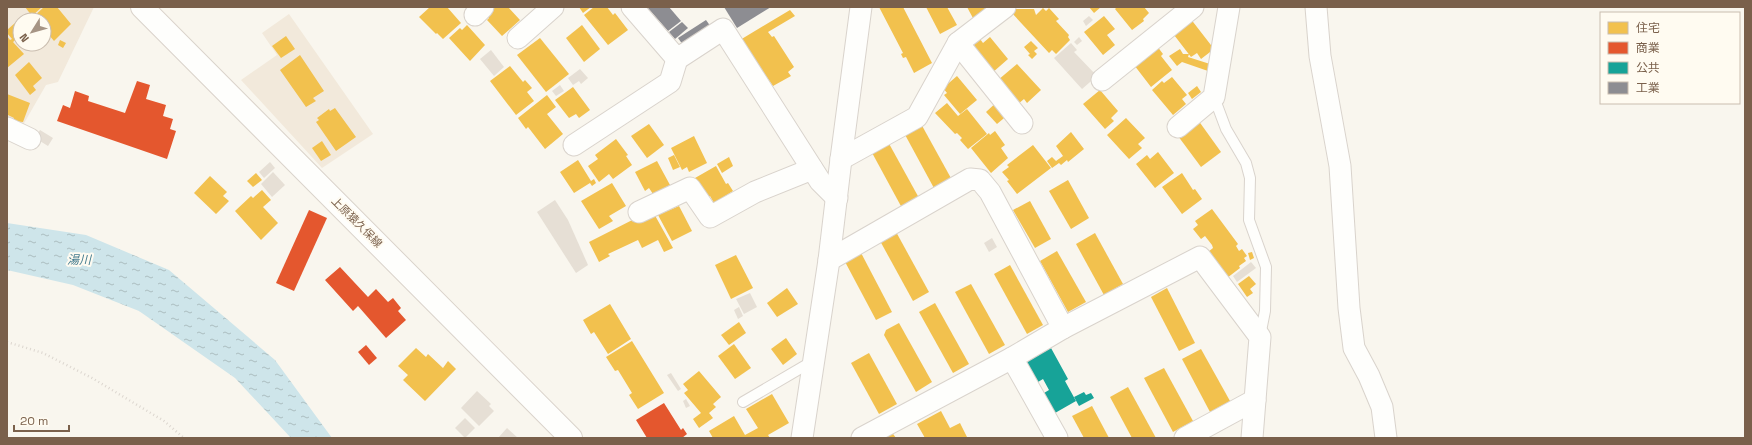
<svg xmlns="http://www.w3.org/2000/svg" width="1752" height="445" font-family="'Space Grotesk','Noto Sans JP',sans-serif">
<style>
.residential{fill:#f2e9db;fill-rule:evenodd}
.water{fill:url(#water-ripples)}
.homes{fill:#f2c14e}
.shops{fill:#e4572e}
.public{fill:#17a398}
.industry{fill:#8d8d92}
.building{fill:#e6dfd5}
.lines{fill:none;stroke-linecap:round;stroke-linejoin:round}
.lane-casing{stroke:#d9d3cc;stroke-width:12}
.street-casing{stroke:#d9d3cc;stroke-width:23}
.secondary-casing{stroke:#dad3cb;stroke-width:24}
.path{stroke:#dcd6cf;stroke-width:2.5;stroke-dasharray:1 3;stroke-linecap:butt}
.lane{stroke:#fefefc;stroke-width:10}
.street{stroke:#fefefc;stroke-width:21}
.secondary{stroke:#fefefc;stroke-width:22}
.labels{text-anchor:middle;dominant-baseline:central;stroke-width:4;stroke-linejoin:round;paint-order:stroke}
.street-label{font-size:11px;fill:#7a604b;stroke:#fffbf1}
.water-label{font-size:12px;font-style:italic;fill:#437b8e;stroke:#fffbf1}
</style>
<defs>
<pattern id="water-ripples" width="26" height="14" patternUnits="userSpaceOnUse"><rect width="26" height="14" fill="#cee5ea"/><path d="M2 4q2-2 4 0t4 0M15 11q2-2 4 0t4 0" fill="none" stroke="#acbdc0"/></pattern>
</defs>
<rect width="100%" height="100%" fill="#f9f6ee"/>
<!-- residential -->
<g class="residential">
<path d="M7 7H94L58 82 46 85 23 125 7 121ZM20 20H44V44H20Z"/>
<polygon points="289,14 373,134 322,168 241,80 277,55 262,33"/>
</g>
<!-- water -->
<polygon class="water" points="7,223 86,235 169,270 275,360 332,438 291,438 235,378 139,311 73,285 7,270"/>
<!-- homes -->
<g class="homes">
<polygon points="25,7 42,7 32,16"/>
<polygon points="44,7 57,7 71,24 54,41 44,29 44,20 36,20 33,17"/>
<polygon points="430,7 447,7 461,23 443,39 437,33 436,34 419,17"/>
<polygon points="492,7 508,7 520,20 502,36 487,20 489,18 485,13"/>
<polygon points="579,7 591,7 583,13"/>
<polygon points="594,7 607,7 613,15 615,13 628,30 608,45 584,15"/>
<polygon points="879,7 903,7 932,63 914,73 906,57 903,58 901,54 903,53"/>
<polygon points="926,7 947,7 957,25 940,34"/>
<polygon points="967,7 987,7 974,20"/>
<polygon points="1089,7 1101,7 1094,13"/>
<polygon points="1117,7 1144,7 1149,13 1143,19 1144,21 1132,30 1115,9"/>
<polygon points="1043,8 1046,11 1049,8 1059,19 1056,21 1069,35 1068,37 1070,40 1056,54 1052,50 1049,53 1011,12 1015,9 1034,9 1036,15"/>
<polygon points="790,10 795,16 768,32 772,37 774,36 794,67 788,72 791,76 773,86 759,66 758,67 740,40"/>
<polygon points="1104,16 1115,29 1107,35 1115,45 1103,55 1084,32"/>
<polygon points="1190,18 1214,49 1201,59 1197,53 1191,57 1171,31"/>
<polygon points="15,23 20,29 20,36 13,42 24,54 7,68 7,36 10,40 12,39 7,33 7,30"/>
<polygon points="467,25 485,45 470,61 449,38 460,28 462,30"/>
<polygon points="582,25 600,49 584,62 566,38"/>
<polygon points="286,36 295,49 281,58 272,46"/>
<polygon points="990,37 1008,59 992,73 970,47 980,39 983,43"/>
<polygon points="540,38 569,74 546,92 517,55"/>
<polygon points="60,40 66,43 63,48 58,45"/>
<polygon points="1031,41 1038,48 1034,51 1037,54 1032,59 1028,55 1030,54 1024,47"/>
<polygon points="1154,42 1163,54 1161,56 1172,70 1151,87 1131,61"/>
<polygon points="1180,49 1183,54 1189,54 1188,57 1210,64 1208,71 1182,62 1177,66 1169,56"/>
<polygon points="300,55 324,91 313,98 316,101 306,107 280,70"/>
<polygon points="29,62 42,78 33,86 36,90 30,95 15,75"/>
<polygon points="1017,64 1041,90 1027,103 1024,99 1018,104 998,80"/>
<polygon points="510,66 523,82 525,80 532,88 527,92 534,101 516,115 490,81"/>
<polygon points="957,76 977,100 960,114 944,95 947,93 943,88"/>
<polygon points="1172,77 1187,95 1182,99 1186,104 1173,115 1152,90 1162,81 1164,83"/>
<polygon points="1197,86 1201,92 1192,99 1188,93"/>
<polygon points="573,87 590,110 579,118 576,114 569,118 555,100"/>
<polygon points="1100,90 1118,111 1111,118 1114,121 1105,129 1083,104"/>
<polygon points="7,94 30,103 23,122 13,121 14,118 8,115 7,117"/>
<polygon points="547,95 556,107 547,114 563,134 545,149 528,127 526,129 518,118"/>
<polygon points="999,100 1010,113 997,124 986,112"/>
<polygon points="947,103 958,116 967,109 987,134 968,149 960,140 962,138 957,133 955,134 935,113"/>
<polygon points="335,108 356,137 336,151 316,122 319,120 317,118 329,109 330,111"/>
<polygon points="1126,118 1145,138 1138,144 1142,148 1129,159 1107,135"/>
<polygon points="1198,120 1221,152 1201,167 1178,136"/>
<polygon points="920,122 952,180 935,190 903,131"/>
<polygon points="649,124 664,145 647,158 631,136"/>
<polygon points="995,131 1005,145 1001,148 1008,158 991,173 971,148 989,133 990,135"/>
<polygon points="1071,132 1084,149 1068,162 1067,160 1061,165 1059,163 1052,168 1047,161 1052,157 1056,161 1063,156 1056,146"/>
<polygon points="694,136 707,163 689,172 687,167 682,170 671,148"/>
<polygon points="616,139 628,155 626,156 632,165 613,179 609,174 599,182 588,166 598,159 595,155"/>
<polygon points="887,140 919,198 902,208 870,149"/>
<polygon points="322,141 331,155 321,161 312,148"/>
<polygon points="1033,145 1051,168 1017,194 1007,181 1009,180 1002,172 1009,167 1007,165"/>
<polygon points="1158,152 1174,173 1155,188 1136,164 1147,155 1150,159"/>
<polygon points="674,155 680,167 673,170 668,158"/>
<polygon points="729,157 733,166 722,173 717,164"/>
<polygon points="578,160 591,181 594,179 596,183 592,186 590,183 574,193 560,172"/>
<polygon points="657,161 670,185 653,194 649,188 645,191 635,172"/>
<polygon points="716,166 726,184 728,183 733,191 714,203 710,196 706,198 695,178"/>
<polygon points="256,173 262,180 253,187 247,181"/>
<polygon points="1182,173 1193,190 1195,189 1202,199 1182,214 1162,187"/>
<polygon points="210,176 227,192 223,196 229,201 216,214 194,193"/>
<polygon points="1068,180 1089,218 1071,229 1049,191"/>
<polygon points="612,183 626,206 609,216 613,221 599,229 581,201"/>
<polygon points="262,190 271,200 263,207 278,223 261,240 235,211 251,196 253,198"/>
<polygon points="1030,201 1051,239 1035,248 1013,210"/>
<polygon points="679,206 692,231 672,241 658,215"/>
<polygon points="1212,209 1238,244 1236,246 1239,251 1242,249 1247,256 1244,258 1246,261 1239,266 1240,268 1227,278 1208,252 1213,248 1212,245 1205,236 1201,239 1193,229 1198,225 1195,221"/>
<polygon points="652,210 673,248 664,252 658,240 642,248 638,240 608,254 610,256 599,262 589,242"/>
<polygon points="895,230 929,292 913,301 879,239"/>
<polygon points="1095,233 1123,284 1104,295 1076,244"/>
<polygon points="859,249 892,312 876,320 843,258"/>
<polygon points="1057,251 1086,302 1068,312 1040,261"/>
<polygon points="1252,252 1254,258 1250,260 1248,253"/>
<polygon points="736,255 753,288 731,299 715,265"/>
<polygon points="1010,265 1043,325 1027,334 994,274"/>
<polygon points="1249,276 1256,284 1250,289 1253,293 1247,297 1238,284"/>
<polygon points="971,284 1005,345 989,354 955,292"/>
<polygon points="787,288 798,304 777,317 767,303"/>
<polygon points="1167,288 1195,343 1179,351 1151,297"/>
<polygon points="935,303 969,364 953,373 919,312"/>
<polygon points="610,304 631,339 608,354 594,332 591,334 583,320"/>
<polygon points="739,322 746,333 729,345 721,335"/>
<polygon points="899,323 932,382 916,392 884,335 886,330"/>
<polygon points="786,338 797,354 783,365 771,349"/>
<polygon points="632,341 664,393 638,409 629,395 632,393 618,370 615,371 606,357"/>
<polygon points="734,344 751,368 735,379 718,356"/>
<polygon points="416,348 426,357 428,354 443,368 448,361 456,369 425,401 403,380 408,375 398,366"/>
<polygon points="1201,349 1230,401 1210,412 1182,359"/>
<polygon points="869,353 897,404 879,414 851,363"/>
<polygon points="1164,368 1193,421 1173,432 1144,378"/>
<polygon points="699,371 721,397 713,404 716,407 709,413 713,418 699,428 693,419 701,413 684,393 688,390 683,384"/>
<polygon points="1128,387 1156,438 1132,438 1110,397"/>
<polygon points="772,394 789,423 768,435 770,438 713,438 709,431 734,416 745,435 758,428 746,409"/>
<polygon points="1092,406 1109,438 1084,438 1072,416"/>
<polygon points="941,411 950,428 960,423 967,437 925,438 917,424"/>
<polygon points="891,431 896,438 879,438"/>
</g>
<!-- shops -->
<g class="shops">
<polygon points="137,81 150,85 146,99 166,105 163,116 173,119 170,129 176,131 167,159 57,121 63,105 70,108 75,91 89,96 88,101 125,113"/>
<polygon points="309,210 327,218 294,291 276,283"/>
<polygon points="340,267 368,297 376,289 388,302 393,298 401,308 398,311 406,320 386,338 358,306 353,311 325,280"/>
<polygon points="366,345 377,358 369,365 358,352"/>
<polygon points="664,403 681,430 683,428 687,434 682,438 647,438 636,420"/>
</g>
<!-- public -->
<g class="public">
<polygon points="1051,348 1068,379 1065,381 1076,401 1055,413 1044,393 1049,390 1043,379 1038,382 1026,362"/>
<polygon points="1084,392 1086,395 1091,393 1094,398 1079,406 1074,397"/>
</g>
<!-- industry -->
<g class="industry">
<polygon points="647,7 669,7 681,21 668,31"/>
<polygon points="724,7 771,7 737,28"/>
<polygon points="706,20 711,27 683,45 678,38"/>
<polygon points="682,22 688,28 675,39 669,32"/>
</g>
<!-- building -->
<g class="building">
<polygon points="1089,16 1093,20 1086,26 1083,21"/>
<polygon points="1079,37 1082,41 1077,45 1074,42"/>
<polygon points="1071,43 1077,50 1074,52 1097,76 1082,89 1054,58"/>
<polygon points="491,50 504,67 494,76 480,59"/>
<polygon points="580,69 588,78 581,84 579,81 573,85 568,78"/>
<polygon points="560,85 564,91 556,96 552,91"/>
<polygon points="40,130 53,138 48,146 35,138"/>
<polygon points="270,162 275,168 264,178 259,172"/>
<polygon points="273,172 285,185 272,197 261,184"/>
<polygon points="555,200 568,220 588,265 576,273 537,212"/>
<polygon points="992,238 997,247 989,252 984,243"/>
<polygon points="1251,262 1256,268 1237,282 1233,276"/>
<polygon points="750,293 757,307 744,314 736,299"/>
<polygon points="739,307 743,316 738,319 734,310"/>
<polygon points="671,373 681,389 678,391 667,375"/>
<polygon points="477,391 491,404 489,406 494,411 479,426 461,408"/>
<polygon points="686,399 690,406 686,408 683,401"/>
<polygon points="465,418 475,428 465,438 455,428"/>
<polygon points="507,428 518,438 498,438"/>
</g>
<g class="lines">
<!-- lane casing -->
<g class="lane-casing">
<g id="lane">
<polyline points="1214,97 1226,129 1246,163 1250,178 1249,220 1266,267 1265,311 1260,336"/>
<polyline points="743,402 813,361"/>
</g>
</g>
<!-- street casing -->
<g class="street-casing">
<g id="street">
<polyline points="632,7 677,59 723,29 820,181 837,198"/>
<polyline points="1316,7 1320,56 1340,166 1349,308 1354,348 1369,376 1382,407 1386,438"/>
<polyline points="475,15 483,7"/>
<polyline points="518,38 553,7"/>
<polyline points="958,43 1022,123"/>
<polyline points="1102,80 1193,7"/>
<polyline points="1178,127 1214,97 1229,7"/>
<polyline points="7,128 30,139"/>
<polyline points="574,145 670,82 677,59"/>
<polyline points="841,159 917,117 958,43 1005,7"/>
<polyline points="639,212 690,188 710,217 755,192 812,169"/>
<polyline points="829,260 970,179 980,180 990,192 1063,328"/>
<polyline points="1012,358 1057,438"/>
<polyline points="802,438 829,260 841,159 861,7"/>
<polyline points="862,438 1012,358 1063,328 1200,257 1260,337 1255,400 1185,438"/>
<polyline points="1252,438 1255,400"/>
</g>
</g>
<!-- secondary casing -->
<g class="secondary-casing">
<polyline id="secondary" points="142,7 571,438"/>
</g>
<!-- path -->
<polyline class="path" points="7,342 43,353 92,378 164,421 184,438"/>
<!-- lane -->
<use href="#lane" class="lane"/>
<!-- street -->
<use href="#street" class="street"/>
<!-- secondary -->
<use href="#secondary" class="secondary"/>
</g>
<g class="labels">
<!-- street labels -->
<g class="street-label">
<text transform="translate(357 222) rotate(45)">上原猿久保線</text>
</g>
<!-- water labels -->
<g class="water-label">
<text x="79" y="260">湯川</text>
</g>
</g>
<!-- border -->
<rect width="1752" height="445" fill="none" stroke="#7a604b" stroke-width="16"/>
<!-- legend -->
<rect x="1600" y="12" width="140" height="92" fill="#fffbf1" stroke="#cabdaf"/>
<rect x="1608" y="22" width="20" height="12" fill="#f2c14e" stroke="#cabdaf"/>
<text x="1636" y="32" font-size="12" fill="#7a604b">住宅</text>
<rect x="1608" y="42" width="20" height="12" fill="#e4572e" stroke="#cabdaf"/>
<text x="1636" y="52" font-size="12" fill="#7a604b">商業</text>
<rect x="1608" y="62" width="20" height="12" fill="#17a398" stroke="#cabdaf"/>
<text x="1636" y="72" font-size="12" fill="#7a604b">公共</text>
<rect x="1608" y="82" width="20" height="12" fill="#8d8d92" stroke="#cabdaf"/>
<text x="1636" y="92" font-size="12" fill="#7a604b">工業</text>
<!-- north arrow -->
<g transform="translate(32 32) rotate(233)"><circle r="19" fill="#fffbf1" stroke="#cabdaf"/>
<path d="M0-3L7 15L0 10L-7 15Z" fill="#a69484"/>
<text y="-6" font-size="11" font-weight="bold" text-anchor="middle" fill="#7a604b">N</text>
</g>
<!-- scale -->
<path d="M14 425v6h55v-6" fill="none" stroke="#7a604b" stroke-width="2"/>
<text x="20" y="425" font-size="12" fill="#7a604b" stroke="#fffbf1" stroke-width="3" paint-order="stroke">20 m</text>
</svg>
